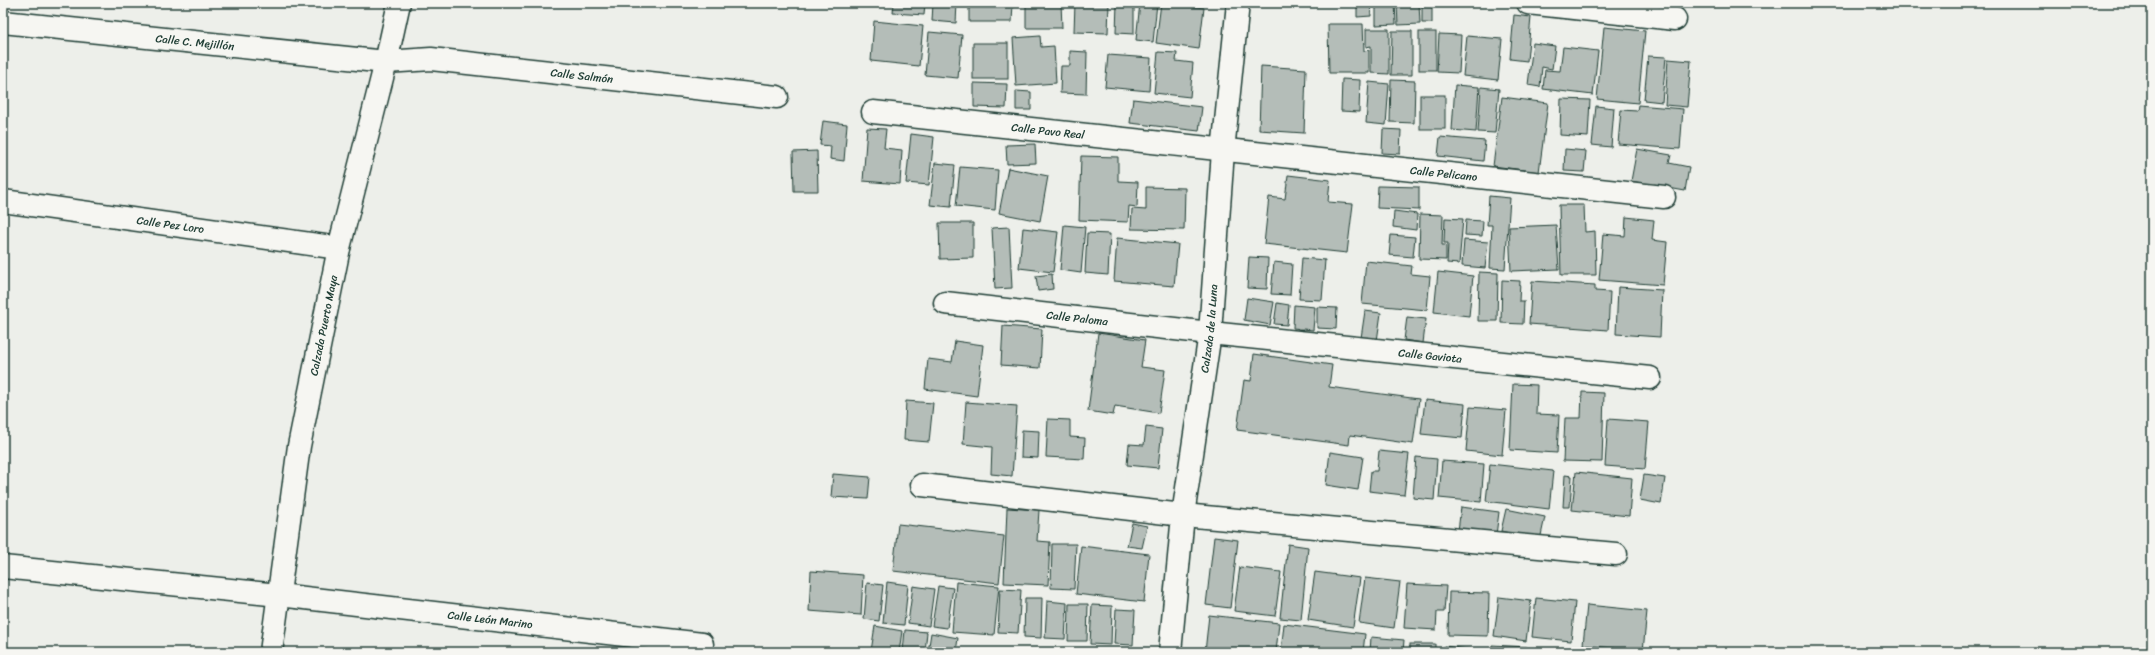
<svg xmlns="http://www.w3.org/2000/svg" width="2155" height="655" font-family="Sriracha,sans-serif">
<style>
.building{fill:#b4bdb8;stroke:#1f3d34}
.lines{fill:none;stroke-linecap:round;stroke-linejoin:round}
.street-casing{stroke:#1f3d34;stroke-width:25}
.secondary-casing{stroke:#1f3d34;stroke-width:25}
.street{stroke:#f6f6f2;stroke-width:22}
.secondary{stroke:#f6f6f2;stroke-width:22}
.labels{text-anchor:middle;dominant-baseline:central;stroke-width:4;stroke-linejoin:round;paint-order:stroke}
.street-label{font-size:11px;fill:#1f3d34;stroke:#f6f6f2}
</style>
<rect width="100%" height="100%" fill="#edefea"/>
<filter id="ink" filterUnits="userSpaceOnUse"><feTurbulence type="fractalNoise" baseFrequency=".025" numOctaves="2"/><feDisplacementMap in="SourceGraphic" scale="8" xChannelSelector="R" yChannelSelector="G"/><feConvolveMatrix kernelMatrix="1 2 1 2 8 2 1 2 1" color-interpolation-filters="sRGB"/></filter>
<g filter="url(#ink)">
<!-- building -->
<g class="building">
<polygon points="894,3 925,3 924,15 893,13"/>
<polygon points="933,3 957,3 956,23 932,21"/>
<polygon points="969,3 1013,3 1012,22 969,22"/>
<polygon points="1026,3 1061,3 1062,28 1026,28"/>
<polygon points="1075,3 1109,3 1108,33 1074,32"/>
<polygon points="1117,3 1134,3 1134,34 1116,33"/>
<polygon points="1140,3 1157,3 1153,42 1136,40"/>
<polygon points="1161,3 1204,8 1199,49 1156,43"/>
<polygon points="1357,3 1370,3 1371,16 1357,17"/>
<polygon points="1376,3 1395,3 1396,24 1376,25"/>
<polygon points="1419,3 1420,24 1398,25 1397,4"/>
<polygon points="1422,6 1432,7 1432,23 1422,23"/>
<polygon points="1514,15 1531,17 1527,61 1510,59"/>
<polygon points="874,21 923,26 919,66 871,61"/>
<polygon points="1328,24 1363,24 1364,51 1369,50 1369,73 1329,73"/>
<polygon points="1604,27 1645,31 1638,103 1597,99"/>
<polygon points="1366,29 1389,29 1389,74 1371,73 1371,46 1366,47"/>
<polygon points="1392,31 1412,31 1412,75 1391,75"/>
<polygon points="929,32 962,35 958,78 925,75"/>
<rect x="1419" y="32" width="17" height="38"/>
<polygon points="1439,34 1461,35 1459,73 1437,72"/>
<polygon points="1040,36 1041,47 1054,46 1056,83 1016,86 1013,38"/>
<polygon points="1467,36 1502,39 1498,80 1463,76"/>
<rect x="973" y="43" width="35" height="36"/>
<polygon points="1533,43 1555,46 1552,69 1542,67 1540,87 1528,85"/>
<polygon points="1563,47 1598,51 1593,95 1543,89 1545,70 1560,71"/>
<polygon points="1070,51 1087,52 1086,94 1060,93 1061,66 1070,66"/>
<polygon points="1158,52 1177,53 1176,61 1193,63 1190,97 1154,93"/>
<polygon points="1108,55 1151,58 1149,91 1105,87"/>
<polygon points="1648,56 1666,57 1662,102 1644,100"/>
<polygon points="1668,59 1691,61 1687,107 1665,105"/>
<polygon points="1261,66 1306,69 1304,133 1259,130"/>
<polygon points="1342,79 1360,80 1359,112 1341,111"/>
<polygon points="1391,80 1415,81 1414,123 1390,122"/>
<polygon points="1369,82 1389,84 1386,125 1366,123"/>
<polygon points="974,83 1007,84 1006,108 974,107"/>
<polygon points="1455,85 1479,87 1476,132 1452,130"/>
<polygon points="1481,87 1499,89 1495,133 1478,132"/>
<polygon points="1016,91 1031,92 1031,110 1016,110"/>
<rect x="1420" y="95" width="25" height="34"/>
<polygon points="1502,97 1548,103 1539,172 1493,166"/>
<polygon points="1133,99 1202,107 1199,131 1130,123"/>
<polygon points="1561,99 1590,100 1588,137 1560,135"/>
<polygon points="1638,105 1683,109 1680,149 1618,144 1621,110 1637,111"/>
<polygon points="1596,106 1614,108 1611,147 1592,145"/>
<polygon points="823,121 847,124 844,161 830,159 831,146 820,145"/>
<polygon points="867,128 886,129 884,148 902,150 900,184 863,181"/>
<polygon points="1383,129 1401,130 1400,154 1382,153"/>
<polygon points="911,134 934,137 929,185 906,183"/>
<polygon points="1440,137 1485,141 1483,161 1438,156"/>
<polygon points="1035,144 1036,163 1007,164 1006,145"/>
<polygon points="1565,149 1586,151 1584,172 1564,171"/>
<polygon points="1637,149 1671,155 1669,163 1689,167 1685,191 1631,181"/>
<polygon points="817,151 818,191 794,191 793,152"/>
<polygon points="1081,156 1118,157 1118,181 1138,182 1137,207 1129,206 1128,222 1079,220"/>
<polygon points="935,163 955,165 951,207 930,205"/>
<polygon points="960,167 998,170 995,210 956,206"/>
<polygon points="1008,168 1048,176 1040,221 999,213"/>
<polygon points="1288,175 1330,180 1328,202 1353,204 1347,253 1264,244 1269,197 1285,199"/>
<polygon points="1378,186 1419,187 1419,210 1377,208"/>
<polygon points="1146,187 1185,188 1184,230 1131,229 1132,209 1146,210"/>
<polygon points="1489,196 1510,198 1505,269 1490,268 1492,225 1487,225"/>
<polygon points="1559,205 1584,205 1585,232 1595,231 1596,275 1561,275"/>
<polygon points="1394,211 1417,214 1416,230 1393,227"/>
<polygon points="1420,214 1443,215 1442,245 1446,245 1446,260 1419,259"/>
<polygon points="1626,217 1654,220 1652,240 1667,242 1663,285 1599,280 1603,234 1625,236"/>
<polygon points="1445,218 1463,219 1459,264 1447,263 1448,243 1444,243"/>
<polygon points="1466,220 1483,221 1482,236 1465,235"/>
<polygon points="939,223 973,223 973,258 940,259"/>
<polygon points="1064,225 1085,227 1081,273 1060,270"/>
<polygon points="1556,225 1559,269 1511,271 1509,227"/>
<polygon points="1009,227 1012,288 995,289 992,228"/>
<polygon points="1023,228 1058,232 1053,272 1019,268"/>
<polygon points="1087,233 1110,234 1108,275 1085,273"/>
<polygon points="1391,235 1415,237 1413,257 1389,255"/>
<polygon points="1117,238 1178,244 1174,286 1114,281"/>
<polygon points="1464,240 1488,242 1485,268 1462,266"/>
<polygon points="1249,257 1268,258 1267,289 1247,288"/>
<polygon points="1302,258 1325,260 1322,300 1299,299"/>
<polygon points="1366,261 1412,266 1411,274 1430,276 1427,310 1362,304"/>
<polygon points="1274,262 1292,264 1290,295 1271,294"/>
<polygon points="1438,272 1473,276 1469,316 1434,312"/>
<polygon points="1479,272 1498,273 1497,321 1478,321"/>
<polygon points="1052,274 1053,289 1038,291 1036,276"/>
<polygon points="1502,280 1520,281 1519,301 1524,301 1523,324 1501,323"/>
<polygon points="1532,281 1595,285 1595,291 1610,292 1608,330 1529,324"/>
<polygon points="1618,287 1662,290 1660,337 1616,334"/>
<polygon points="1247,298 1274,302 1270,325 1244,320"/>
<polygon points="1277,303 1289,305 1287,325 1274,324"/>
<polygon points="1294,305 1315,307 1313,330 1293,328"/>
<polygon points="1317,307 1337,308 1336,329 1317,328"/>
<polygon points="1365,311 1381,313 1377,341 1361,338"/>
<polygon points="1407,317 1426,319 1423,343 1404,340"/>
<polygon points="1003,326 1042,329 1040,368 1001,365"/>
<polygon points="1098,333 1145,340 1141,367 1165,370 1159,413 1115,406 1113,415 1088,411"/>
<polygon points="955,341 983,345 977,396 925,389 928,359 952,362"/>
<polygon points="1254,354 1332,365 1329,387 1419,399 1413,444 1350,435 1349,445 1237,430 1244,380 1251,381"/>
<polygon points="1513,384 1537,385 1536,414 1559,415 1557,453 1510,450"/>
<polygon points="1582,392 1604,393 1602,462 1563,461 1565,418 1581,418"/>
<polygon points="1425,400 1465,404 1462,438 1421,434"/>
<polygon points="906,401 933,403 929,442 904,440"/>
<polygon points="966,402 1017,406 1012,476 991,474 992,447 963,444"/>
<polygon points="1470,407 1506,410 1502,455 1466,451"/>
<polygon points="1048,419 1070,420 1070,437 1085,438 1084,459 1046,457"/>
<polygon points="1608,419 1649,422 1645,469 1605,466"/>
<polygon points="1146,427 1162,429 1158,468 1127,465 1129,444 1144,445"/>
<polygon points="1022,430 1039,431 1038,458 1021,457"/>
<polygon points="1379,451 1409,454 1404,495 1369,491 1371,471 1377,471"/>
<polygon points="1330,452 1363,457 1358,490 1326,485"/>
<polygon points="1416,457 1437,459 1434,500 1413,498"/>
<polygon points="1442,461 1484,464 1481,502 1439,498"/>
<polygon points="1490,464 1553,471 1549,509 1486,501"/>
<polygon points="1576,472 1632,478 1629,516 1572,510"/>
<polygon points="833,474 870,477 868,499 831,497"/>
<polygon points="1565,475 1572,476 1570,507 1563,507"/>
<polygon points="1644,475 1665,478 1661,504 1640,500"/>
<polygon points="1461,507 1499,512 1496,535 1458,531"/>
<polygon points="1007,508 1039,510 1037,541 1050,542 1048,585 1004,583"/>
<polygon points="1506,509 1545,517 1540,540 1501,531"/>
<polygon points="1132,523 1147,526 1142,548 1127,546"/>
<polygon points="898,524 1004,536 999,583 893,571"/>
<polygon points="1214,537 1238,540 1230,608 1206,605"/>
<polygon points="1052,544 1076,544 1074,589 1051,588"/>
<polygon points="1288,544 1308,547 1301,620 1280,618"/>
<polygon points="1081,546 1149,554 1144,602 1076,594"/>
<polygon points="1240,567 1281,572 1275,616 1234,611"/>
<polygon points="811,571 863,575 861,615 809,611"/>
<polygon points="1315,572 1360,578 1353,627 1308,620"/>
<polygon points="1365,578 1400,582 1394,628 1359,623"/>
<polygon points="887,582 908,585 904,625 883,623"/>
<polygon points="956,582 999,586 994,635 952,632"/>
<polygon points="867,583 883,585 879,621 864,619"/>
<polygon points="1407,584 1446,586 1444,612 1437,612 1436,630 1404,628"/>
<polygon points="913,586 934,589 929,626 908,623"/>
<polygon points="938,586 953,588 947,628 932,626"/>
<polygon points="1000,589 1021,590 1018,633 998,632"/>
<polygon points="1449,592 1489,593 1488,636 1448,635"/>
<polygon points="1499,597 1531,601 1526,641 1494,636"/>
<polygon points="1025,598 1042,598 1041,638 1024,637"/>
<polygon points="1536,598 1575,602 1571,641 1532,637"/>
<polygon points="1047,601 1067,603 1065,639 1045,638"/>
<polygon points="1069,604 1088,604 1087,641 1068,641"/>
<polygon points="1092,605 1112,606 1111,645 1090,644"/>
<polygon points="1587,605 1647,611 1643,651 1583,645"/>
<polygon points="1116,609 1135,610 1133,645 1114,644"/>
<polygon points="1209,615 1279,623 1276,652 1205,652"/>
<polygon points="1284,624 1365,634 1363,652 1281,652"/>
<polygon points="875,626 902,631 899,652 871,651"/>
<polygon points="905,630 927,632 925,652 903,652"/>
<polygon points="931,633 958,638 956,652 928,652"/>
<polygon points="1371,637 1404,640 1403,652 1370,652"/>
<rect x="1410" y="644" width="25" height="8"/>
<polygon points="1492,645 1527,647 1527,652 1492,652"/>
<polygon points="1444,646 1485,651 1485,652 1443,652"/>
<polygon points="1533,649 1569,650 1569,652 1533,652"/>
</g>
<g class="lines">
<!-- street casing -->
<g class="street-casing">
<g id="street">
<polyline points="1528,3 1675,19"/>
<path id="s1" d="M3 22 386 62 431 59 777 97"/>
<path id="s2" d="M873 112 1664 197"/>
<path id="s3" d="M3 201 339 248"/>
<path id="s4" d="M945 303 1210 333 1650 378"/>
<polyline points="922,485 1183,515 1616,554"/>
<path id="s5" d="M3 567 279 595 702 644"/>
<path id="s6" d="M1170 652 1183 515 1210 333 1223 151 1238 3"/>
</g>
</g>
<!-- secondary casing -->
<g class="secondary-casing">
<g id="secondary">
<path id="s7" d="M271 652 299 446 339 248 386 62 399 3"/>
</g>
</g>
<!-- street -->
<use href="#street" class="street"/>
<!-- secondary -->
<use href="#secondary" class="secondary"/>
</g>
</g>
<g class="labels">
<!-- street labels -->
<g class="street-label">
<text stroke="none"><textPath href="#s1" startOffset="193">Calle C. Mejillón</textPath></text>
<text stroke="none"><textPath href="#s1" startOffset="582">Calle Salmón</textPath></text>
<text stroke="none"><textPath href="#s2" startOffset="176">Calle Pavo Real</textPath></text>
<text stroke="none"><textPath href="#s2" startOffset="574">Calle Pelicano</textPath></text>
<text stroke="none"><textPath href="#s3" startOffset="169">Calle Pez Loro</textPath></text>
<text stroke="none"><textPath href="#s4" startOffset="133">Calle Paloma</textPath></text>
<text stroke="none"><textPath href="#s7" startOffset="331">Calzada Puerto Maya</textPath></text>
<text stroke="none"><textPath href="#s6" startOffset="326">Calzada de la Luna</textPath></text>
<text stroke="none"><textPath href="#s4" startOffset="488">Calle Gaviota</textPath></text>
<text stroke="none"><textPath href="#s5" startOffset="490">Calle León Marino</textPath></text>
</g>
</g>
<!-- margin -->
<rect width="2155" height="655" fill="none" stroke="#f6f6f2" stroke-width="16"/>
<rect x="8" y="8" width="2139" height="639" fill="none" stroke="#1f3d34" stroke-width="1.5" filter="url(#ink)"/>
</svg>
